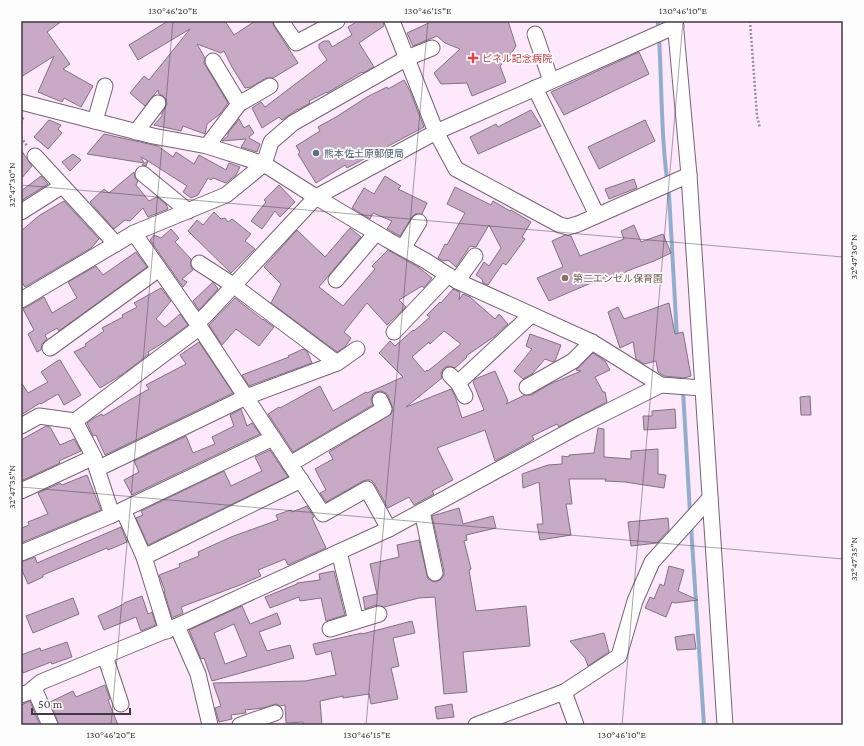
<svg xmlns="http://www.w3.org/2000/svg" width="864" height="746" font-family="'Crimson Pro','Noto Sans JP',serif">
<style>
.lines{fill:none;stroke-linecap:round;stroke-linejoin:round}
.stream{stroke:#93aecd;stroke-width:4}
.building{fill:#c8a9c6;stroke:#847183;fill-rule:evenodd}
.street-casing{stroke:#766374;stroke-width:17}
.path{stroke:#9b8d9a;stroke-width:2.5;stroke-dasharray:2 2;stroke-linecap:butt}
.street{stroke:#fff;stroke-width:15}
.ticks{fill:none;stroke:#413941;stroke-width:1;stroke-opacity:0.45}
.health-dot{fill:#e0444e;stroke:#fdfdfd;stroke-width:1.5}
.service-dot{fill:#5c6f8a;stroke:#fdfdfd;stroke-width:1.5}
.education-dot{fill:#8d6e63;stroke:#fdfdfd;stroke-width:1.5}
.labels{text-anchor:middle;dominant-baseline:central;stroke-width:3.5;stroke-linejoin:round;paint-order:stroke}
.health-label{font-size:10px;fill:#be3a42;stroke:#fdfdfd;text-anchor:start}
.service-label{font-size:10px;fill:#4e5e75;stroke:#fdfdfd;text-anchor:start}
.education-label{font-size:10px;fill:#785e54;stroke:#fdfdfd;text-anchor:start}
.neatline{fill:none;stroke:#413941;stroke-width:1.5}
.ticks-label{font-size:10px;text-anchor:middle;fill:#413941}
</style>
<rect width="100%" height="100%" fill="#fee8fc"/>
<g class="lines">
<!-- stream -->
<g class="stream">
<polyline points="658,21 658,30"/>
<path d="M659 37C662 90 661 142 669 194L677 338"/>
<polyline points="683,390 690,513"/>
<polyline points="691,526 704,725"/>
</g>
</g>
<!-- building -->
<g class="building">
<polygon points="21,21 62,21 47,32 70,64 63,69 93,86 81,107 64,98 62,102 38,92 54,56 21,77"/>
<polygon points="168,21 225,21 234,35 255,21 272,21 274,26 298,63 273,78 266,78 251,87 245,88 232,67 224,51 221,53 197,44 205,58 204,63 228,103 220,114 207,124 205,134 183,126 181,131 154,125 162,116 162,113 167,104 166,99 163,96 159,94 158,90 145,106 130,93 144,76 149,80 190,29 138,60 129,45"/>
<polygon points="358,21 383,21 384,26 359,43 374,67 363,73 362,72 327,93 327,92 309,101 310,103 298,110 298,109 282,120 279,117 262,128 252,108 261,102 265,107 327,60 319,48 319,44 324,41 329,41 332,47 352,35 348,27"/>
<polygon points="433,21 508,21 516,46 509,57 500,66 506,82 472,96 467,83 441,84 434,73 460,49 445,43 437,36 413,46 407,33"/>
<polygon points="639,52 649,74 564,115 551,92"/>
<polygon points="404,80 410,91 424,127 347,168 345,165 316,183 298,154 300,152 296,146 320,131 318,127 336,117 367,97 387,87 388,89"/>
<polygon points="531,110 541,126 478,154 470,137 496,124 498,127"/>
<polygon points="239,119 244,128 249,125 254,133 249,137 249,138 260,144 257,152 241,147 246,139 222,141 228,136 228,133"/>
<polygon points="49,120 61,125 58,129 62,133 48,149 34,137"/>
<polygon points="645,120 655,141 599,169 588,147"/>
<polygon points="104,134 158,146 173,157 176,152 194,164 199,155 226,170 229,163 240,167 236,175 226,183 213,178 211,180 208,178 198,195 191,198 183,192 187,186 148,161 146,166 142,165 148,161 141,157 144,163 87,154"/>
<polygon points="21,150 32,166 21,179"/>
<polygon points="73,154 81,160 70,171 62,162"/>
<polygon points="134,172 135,178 138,181 136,185 149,201 157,197 166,204 168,209 148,217 143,208 130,221 125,220 114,229 90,202 104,189 109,193"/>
<polygon points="41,176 48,184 21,201 21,191"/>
<polygon points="385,176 401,186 398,189 427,203 422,214 415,214 412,217 400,236 387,229 392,221 373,213 370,219 352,208 364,188 374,194"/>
<polygon points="634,179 637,188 609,199 605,189"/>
<polygon points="279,185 295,202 280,217 275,211 262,229 251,221 266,202 264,200"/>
<polygon points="455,187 491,205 493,201 510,211 511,210 531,222 522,237 525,239 506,265 503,263 488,285 483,283 482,279 476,275 484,262 489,266 501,248 489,225 476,247 470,246 456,267 448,260 443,261 438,258 445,244 447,245 465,213 447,204"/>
<polygon points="64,201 99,239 91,248 25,287 21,281 21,231 40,215"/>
<polygon points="214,212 221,219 225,218 228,222 232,219 251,234 245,241 255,249 231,273 188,231 197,220 203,225"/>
<polygon points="634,225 641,242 663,234 671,253 654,261 627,271 622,275 620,274 605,282 591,283 549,301 537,278 563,267 552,241 565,235 571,236 580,256 624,239 621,231"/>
<polygon points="350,228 361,237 319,287 343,306 375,269 372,266 388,250 418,267 432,278 424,288 422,286 399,300 406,307 387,325 367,303 344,332 351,338 345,347 337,352 271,303 281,284 264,267 297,230 325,257"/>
<polygon points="171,229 179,238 175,242 191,259 191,267 193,270 182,279 187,282 183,287 150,240 154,235 161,238"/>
<polygon points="136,252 147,267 59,331 57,328 45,335 47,339 42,344 41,350 37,352 28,334 34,330 23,309 44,297 52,313 77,298 68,282 96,266 103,275"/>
<polygon points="213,282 218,289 199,310 193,301"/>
<polygon points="161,288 171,301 156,319 165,327 180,314 188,325 169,339 148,352 149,354 123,374 100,388 74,352 86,346 85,344 104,331 102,328 123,317 122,315 137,307 134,303"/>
<path d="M453 289 460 292 459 300 463 294 470 297 495 319 499 314 508 324 495 336 466 356 467 357 455 368 448 366 444 368 441 373 442 378 406 407 451 389 455 396 462 418 484 410 473 382 475 379 495 371 508 401 506 404 525 395H531L548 385 581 371 576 370 593 353 605 361 610 370 595 377 603 392H605L607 402 559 427 557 424 532 436 534 439 530 442 495 461 485 430 437 448 453 480 432 491 434 494 414 505 409 497 388 508 374 483 371 480H367L363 481 326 502 320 493 326 490 315 469 333 459 329 452 391 414 393 410 392 406 388 396 386 393 381 391 376 392 373 394 371 399 373 405 293 452 268 414 279 407 280 408 320 386 333 411 366 392 367 393 403 377 379 353 390 341 395 346 413 330 414 331 430 317 427 315 440 302 441 303ZM444 331 461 344 428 371 427 370 425 372 412 357 429 342 430 344Z"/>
<polygon points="235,298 263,320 263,319 274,327 259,346 236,329 222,345 209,325"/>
<polygon points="669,303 675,334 683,332 691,376 684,378 664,376 658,372 656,361 644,364 636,359 633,342 620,348 608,312 618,307 624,319"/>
<polygon points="530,334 561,345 555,361 553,362 545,359 532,374 523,379 514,371 532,349 526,346"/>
<polygon points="199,342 233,393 105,455 96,435 93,436 87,423 94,418 102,414 103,416 128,401 149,389 146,385 186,364 180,355"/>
<polygon points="303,349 307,351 312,363 249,386 242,375 289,357 288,356"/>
<polygon points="60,360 81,395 64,405 58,394 41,404 40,403 21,415 21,382 28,393 48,382 41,372 57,361"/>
<polygon points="810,396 811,415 801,415 800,397"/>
<polygon points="241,409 247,426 252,423 260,434 132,495 124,480 139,472 134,461 186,436 193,453 215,444 212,437 234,426 230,415"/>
<polygon points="675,409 676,428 644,430 643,416 652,416 652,411"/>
<polygon points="46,426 50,427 60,445 74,439 81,451 59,461 60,463 21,481 21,440"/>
<polygon points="598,428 604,429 604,457 631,459 631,451 658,449 658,474 666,475 664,488 625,482 605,481 606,479 569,479 572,504 566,504 571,535 540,540 537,524 543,524 539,482 523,488 522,474 548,465 562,464 562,456 569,457 569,455 594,453"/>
<polygon points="270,450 288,477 148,545 136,518 143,515 141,511 224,471 231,486 262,471 255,457"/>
<polygon points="87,475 101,510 21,543 21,526 22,528 29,525 28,522 48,514 38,493 60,483 62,485"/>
<polygon points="307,506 314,517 312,518 326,548 288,565 285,559 258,570 261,576 240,585 181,607 183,613 172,618 164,591 165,591 159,575 180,567 179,564 199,556 198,552 231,537 278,520 276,515 291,510 292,512"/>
<polygon points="459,508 463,524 493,516 496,528 466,535 467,540 464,541 471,569 469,570 476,611 526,606 530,646 463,652 467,692 444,694 435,597 419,598 384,607 376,605 365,609 363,597 377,594 370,564 399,557 397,545 419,540 428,579 432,581 436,582 441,579 444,575 444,571 432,516"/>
<polygon points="668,518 669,530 657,543 631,546 628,522"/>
<polygon points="121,527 127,542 108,550 107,548 43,575 43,577 28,584 21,568 21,562 35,557 37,563"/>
<polygon points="669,566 684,570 678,591 698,600 675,603 672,602 666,617 645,608 650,597 654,599 660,584 664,586"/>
<polygon points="334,571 345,615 326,621 321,598 300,601 299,597 270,608 265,597 297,584 297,583 320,580 319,574"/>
<polygon points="142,596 148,614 152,612 156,625 141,631 136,617 104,630 98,616 124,604 124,603"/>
<polygon points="73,598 79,614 33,633 26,616"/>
<path d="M242 606 250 624 277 613 281 624 259 632 267 651 290 645 294 658 212 681 204 658 201 659 189 630ZM234 624 247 656 225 664 214 633Z"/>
<polygon points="412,621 415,633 393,638 399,666 391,668 398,699 371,704 369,694 343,698 343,696 320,701 322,725 303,725 303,722 286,723 285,705 280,706 276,704 263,708 245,710 246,713 231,715 232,719 219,722 215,708 221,706 213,683 305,681 336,675 331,651 316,655 313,644 362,633 362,634"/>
<polygon points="604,633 609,652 588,666 585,658 570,641"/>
<polygon points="694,634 696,649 677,650 675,637"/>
<polygon points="67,642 72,657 52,664 51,662 23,673 21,667 21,655 40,648 41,651"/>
<polygon points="105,685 110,699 108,700 118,725 59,725 50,702 73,691 76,697"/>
<polygon points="30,701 40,725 21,725 21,705"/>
<polygon points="452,704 454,717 437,719 435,707"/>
</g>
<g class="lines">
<!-- street casing -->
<g class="street-casing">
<g id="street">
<polyline points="281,21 296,43 337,21"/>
<polyline points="392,21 436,132 456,169 560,225 568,227 578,224 689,175"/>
<polyline points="675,21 689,175 725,725"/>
<polyline points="535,34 551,81"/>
<polyline points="213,61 239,104"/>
<polyline points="535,88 597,215"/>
<polyline points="21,102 153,136 207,146 264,164 316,197 388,240 426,261 457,281 592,342 661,385 702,388"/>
<polyline points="95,121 105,86"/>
<polyline points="136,132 158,103"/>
<polyline points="207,146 239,104 270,86"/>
<polyline points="35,156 116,244"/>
<polyline points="143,174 188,211"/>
<polyline points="21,212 62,186"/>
<polyline points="134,233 197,323 323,514 367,489 389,529"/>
<polyline points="403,248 419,222"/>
<polyline points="199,263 233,285 337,363"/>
<polyline points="336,280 376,233"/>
<polyline points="457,281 475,256"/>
<polyline points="21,300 134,233 226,195 264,164 271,142 293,123 407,58 432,48"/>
<polyline points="197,323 207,314 316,197 436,132 676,26"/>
<polyline points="394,332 448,275"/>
<polyline points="50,348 159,269"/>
<polyline points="450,375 458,383 465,396"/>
<polyline points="458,383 531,315"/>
<polyline points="527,387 573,361 592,342"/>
<polyline points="75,421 200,327"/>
<polyline points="21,426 39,416 75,421 94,457"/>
<polyline points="290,464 384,409 380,400"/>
<polyline points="21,491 94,457 97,469 246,397 337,363 357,349"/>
<polyline points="123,510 144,557 167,631"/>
<polyline points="422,511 435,573"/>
<polyline points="112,515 273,438"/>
<polyline points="339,552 356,621"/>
<polyline points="21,553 112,515 97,469"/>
<polyline points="144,557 301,480"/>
<polyline points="177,626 198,674 210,725"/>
<polyline points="330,629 379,614"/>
<polyline points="105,656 121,704"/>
<polyline points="34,688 50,725"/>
<polyline points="564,692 576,725"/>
<polyline points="21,695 29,692 41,682 177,626 389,529 575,428 661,385"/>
<polyline points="240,725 275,713"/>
<polyline points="476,725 564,692 619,656 635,601 652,562 710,498"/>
</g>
</g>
<!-- path -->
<g class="path">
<polyline points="750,21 757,116 760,128"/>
<polyline points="21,123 24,116"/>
<polyline points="21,137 27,146"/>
</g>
<!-- street -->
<use href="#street" class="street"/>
</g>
<!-- ticks -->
<path class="ticks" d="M21 185 843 257M21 487 843 559M111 725 173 21M366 725 428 21M622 725 683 21"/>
<!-- markers -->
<path class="health-dot" d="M471 52h4v4h4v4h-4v4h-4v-4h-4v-4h4z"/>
<circle class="service-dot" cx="316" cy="153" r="4"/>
<circle class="education-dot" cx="565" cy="278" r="4"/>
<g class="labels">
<!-- health labels -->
<g class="health-label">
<text x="482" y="58">ピネル記念病院</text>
</g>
<!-- service labels -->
<g class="service-label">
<text x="324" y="153">熊本佐土原郵便局</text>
</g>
<!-- education labels -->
<g class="education-label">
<text x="573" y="278">第二エンゼル保育園</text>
</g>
</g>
<!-- border -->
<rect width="864" height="746" fill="none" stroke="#fdfdfd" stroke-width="44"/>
<!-- scale -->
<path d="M32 708v6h98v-6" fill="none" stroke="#413941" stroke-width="2"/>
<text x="38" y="708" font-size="12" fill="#413941" stroke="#fdfdfd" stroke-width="3" paint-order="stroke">50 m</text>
<rect x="22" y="22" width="820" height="702" class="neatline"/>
<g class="ticks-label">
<text x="173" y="14">130°46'20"E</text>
<text x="428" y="14">130°46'15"E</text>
<text x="683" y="14">130°46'10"E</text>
<text transform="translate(11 185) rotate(-90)" y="4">32°47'30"N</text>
<text transform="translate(853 257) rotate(-90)" y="4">32°47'30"N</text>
<text transform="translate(11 487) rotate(-90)" y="4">32°47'35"N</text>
<text transform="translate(853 559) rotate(-90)" y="4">32°47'35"N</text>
<text x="111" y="738">130°46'20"E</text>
<text x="367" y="738">130°46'15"E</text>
<text x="622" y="738">130°46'10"E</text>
</g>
</svg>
